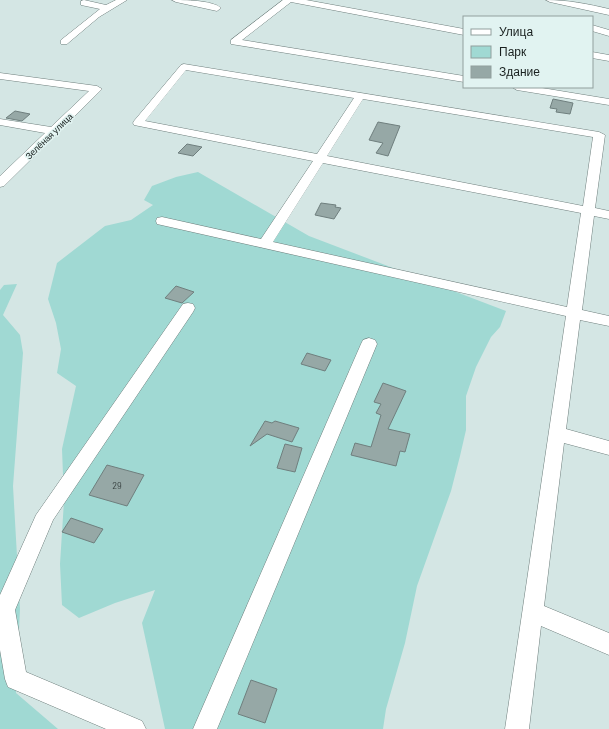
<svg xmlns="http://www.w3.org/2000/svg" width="609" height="729" font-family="Barlow,sans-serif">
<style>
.green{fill:#a0d9d3}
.building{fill:#96a8a6;stroke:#6f7f7e}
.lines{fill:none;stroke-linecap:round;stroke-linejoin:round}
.minor-casing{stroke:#6f7f7d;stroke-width:1}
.minor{fill:#fff;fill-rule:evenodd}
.labels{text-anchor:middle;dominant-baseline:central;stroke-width:3;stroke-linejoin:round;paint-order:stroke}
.far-street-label{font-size:9px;fill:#19201f;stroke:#e1f3f1}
.number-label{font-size:9px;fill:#384241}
</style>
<rect width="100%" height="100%" fill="#d4e6e4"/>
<!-- green -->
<g class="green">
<polygon points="198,172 309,236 506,311 500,327 491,337 476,367 466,396 466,430 460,456 451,491 417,586 405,643 386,709 383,729 165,729 142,623 155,590 115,603 79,618 62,605 60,564 64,501 62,449 76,386 57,373 61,349 56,323 48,299 57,263 105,226 131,220 153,205 144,200 152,186 176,177"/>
<polygon points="17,284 3,315 20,335 23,353 13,486 20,609 16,693 58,729 0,729 0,290 4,285"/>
</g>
<!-- building -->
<g class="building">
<polygon points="553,99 573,103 570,114 556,112 557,109 550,108"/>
<polygon points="15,111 30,114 22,121 6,118"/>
<polygon points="378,122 400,126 388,156 376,153 383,143 369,140"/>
<polygon points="187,144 202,147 193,156 178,153"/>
<polygon points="321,203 336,205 335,207 341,208 334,219 315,215"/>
<polygon points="176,286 194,292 182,303 165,298"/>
<polygon points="307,353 331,360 325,371 301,364"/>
<polygon points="383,383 406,391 388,429 410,434 405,452 400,451 396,466 351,455 355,443 371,447 381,415 376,413 381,404 374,402"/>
<polygon points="265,421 272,423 275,421 299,428 292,442 267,434 250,446"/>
<polygon points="285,444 302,448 295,472 277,468"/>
<polygon points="107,465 144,475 127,506 89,495"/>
<polygon points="71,518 103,529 94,543 62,532"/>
<polygon points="251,680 277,689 265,723 238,714"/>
</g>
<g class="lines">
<!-- minor casing -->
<g class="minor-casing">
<g id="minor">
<polygon points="84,0 106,5 116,0 127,0 99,17 67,44 61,44 61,40 100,9 81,5 81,1"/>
<path d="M172 0C184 0 212 0 221 8L217 11 176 2Z"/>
<polygon points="283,0 306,0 464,29 464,35 291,2 242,40 464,76 464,82 231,44 231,40"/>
<path d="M546 0C568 0 588 4 609 9V15L550 2Z"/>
<polygon points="592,25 609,30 609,36 592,31"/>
<polygon points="592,52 609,55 609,61 592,58"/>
<path d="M184 64 599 132 605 135 595 208 609 211V219L594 216 582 310 609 316V326L580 320 566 429 609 441V455L564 443 544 606 609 633V655L541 626 529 729H505L566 316 157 224 156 221 157 218 162 217 261 239 313 161 134 125 133 123 134 121 181 65ZM186 70 354 98 317 154 145 121ZM363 99 593 137 583 206 327 156ZM323 163 581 213 567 307 273 242Z"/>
<polygon points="0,73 97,86 102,89 4,186 0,187 0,176 45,133 0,125 0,119 51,127 89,91 0,79"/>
<polygon points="512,87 536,87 609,99 609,105 517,90"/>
<polygon points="188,303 193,304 195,308 193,312 53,520 15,610 26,672 142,721 146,729 106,729 8,687 5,679 0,650 0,595 36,515 183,304"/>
<polygon points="369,338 375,340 377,344 217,729 193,729 361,344 363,340"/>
</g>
</g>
<!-- minor -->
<use href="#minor" class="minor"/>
</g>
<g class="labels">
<!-- far-street labels -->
<g class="far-street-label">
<text transform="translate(49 136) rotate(-44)">Зелёная улица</text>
</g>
<!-- number labels -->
<g class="number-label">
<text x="117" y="485">29</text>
</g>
</g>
<!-- legend -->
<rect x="463" y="16" width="130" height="72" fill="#e1f3f1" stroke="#919f9d"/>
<rect x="471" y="29" width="20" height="6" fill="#ffffff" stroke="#919f9d"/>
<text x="499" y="36" font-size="12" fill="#19201f">Улица</text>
<rect x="471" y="46" width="20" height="12" fill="#a0d9d3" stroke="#919f9d"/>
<text x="499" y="56" font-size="12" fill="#19201f">Парк</text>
<rect x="471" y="66" width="20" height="12" fill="#96a8a6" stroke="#919f9d"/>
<text x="499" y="76" font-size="12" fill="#19201f">Здание</text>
</svg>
